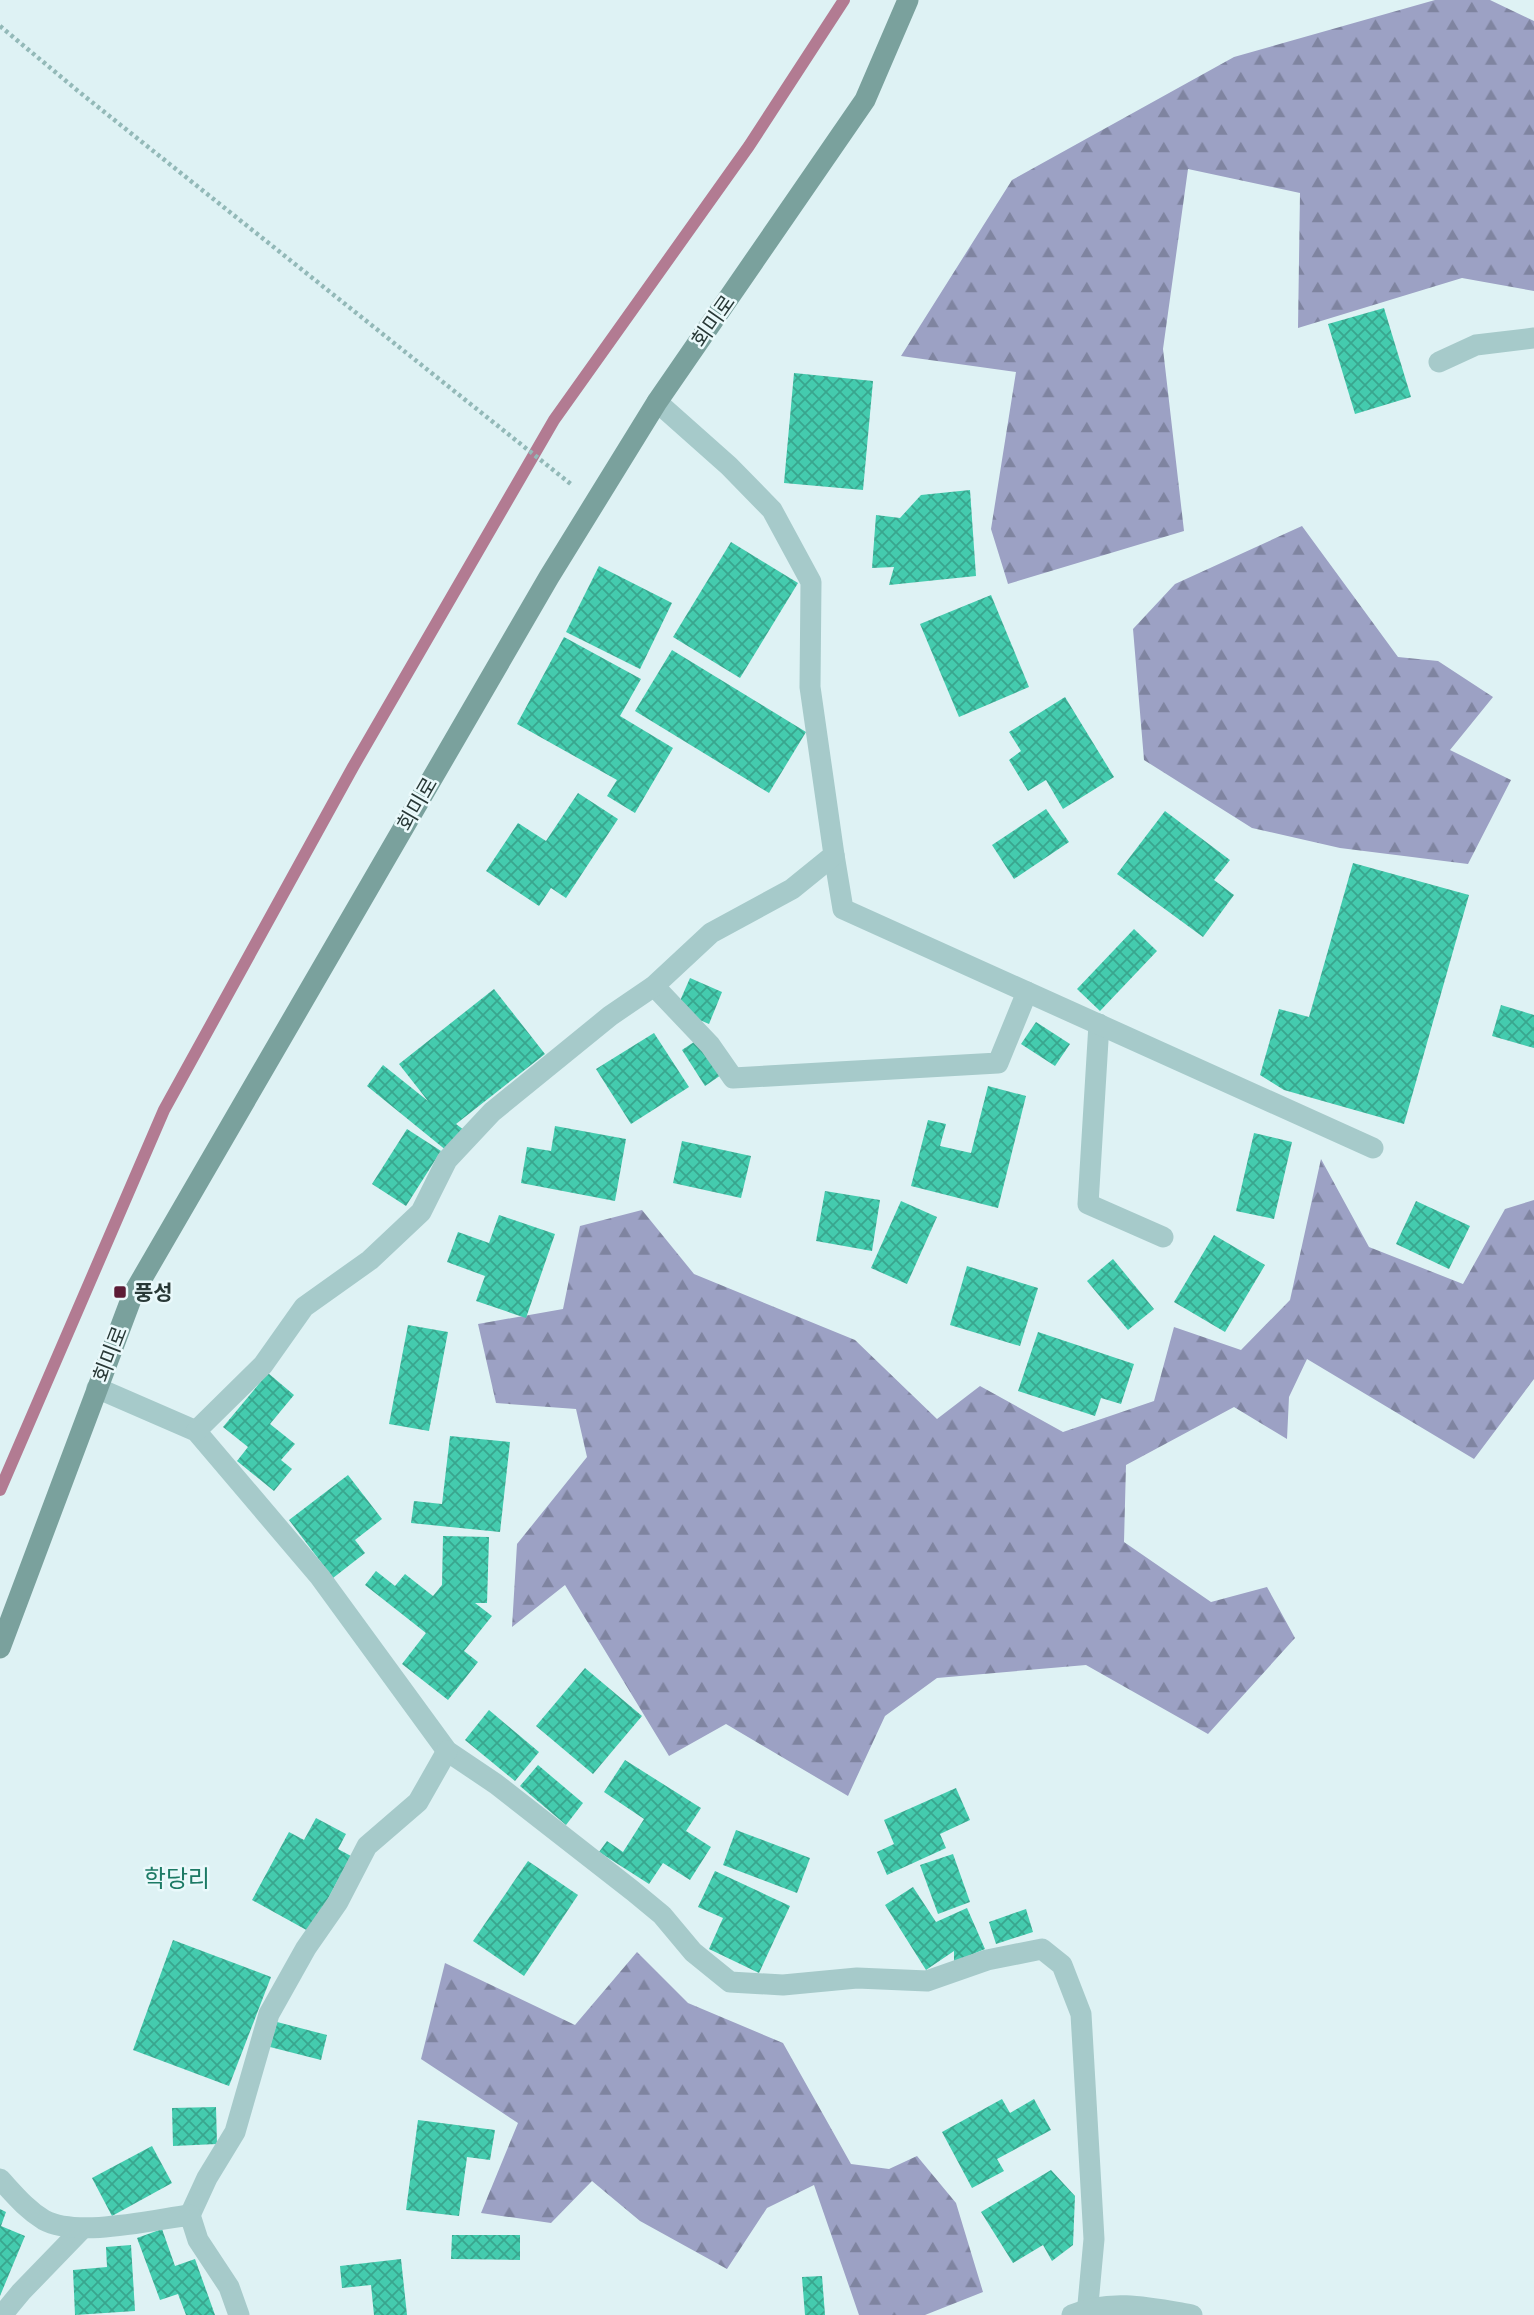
<svg xmlns="http://www.w3.org/2000/svg" width="1534" height="2315" font-family="'PT Sans','Noto Sans KR',sans-serif">
<style>
.forest{fill:url(#forest-firs)}
.lines{fill:none;stroke-linecap:round;stroke-linejoin:round}
.stream{stroke:#b27b92;stroke-width:12}
.building{fill:url(#building-cross-hatch)}
.path{stroke:#93b9b8;stroke-width:4.5;stroke-dasharray:3.5 3.5;stroke-linecap:butt}
.lane{stroke:#a6caca;stroke-width:21}
.street{stroke:#a6caca;stroke-width:21}
.secondary{stroke:#7aa19d;stroke-width:21}
.poi-dot{fill:#5d1c36;stroke:#eaf9fb;stroke-width:2.5}
.labels{text-anchor:middle;dominant-baseline:central;stroke-width:5;stroke-linejoin:round;paint-order:stroke}
.street-label{font-size:21px;fill:#293937;stroke:#eaf9fb}
.poi-label{font-size:21px;font-weight:bold;fill:#293937;stroke:#eaf9fb;text-anchor:start}
.quarter-label{font-size:24px;fill:#1c7a65;stroke:#eaf9fb}
</style>
<defs>
<pattern id="forest-firs" width="22" height="20" patternUnits="userSpaceOnUse" patternTransform="scale(1.75)"><rect width="22" height="20" fill="#9ca1c4"/><path d="M5 1l3.5 6h-7zM16 11l3.5 6h-7z" fill="#7f84a0"/></pattern>
<pattern id="building-cross-hatch" width="8" height="8" patternUnits="userSpaceOnUse" patternTransform="scale(1.75)"><rect width="8" height="8" fill="#44cbae"/><path d="M0 0l8 8M0 8l8-8" fill="none" stroke="#39a68e"/></pattern>
</defs>
<rect width="100%" height="100%" fill="#def2f4"/>
<!-- forest -->
<g class="forest">
<polygon points="1435,0 1490,0 1534,21 1534,291 1462,278 1298,328 1300,193 1188,169 1163,349 1184,531 1008,584 991,529 1016,372 901,356 1012,180 1234,57"/>
<polygon points="1302,526 1398,657 1438,661 1493,697 1450,750 1511,780 1468,864 1340,848 1252,828 1144,760 1133,629 1175,584"/>
<polygon points="1321,1159 1369,1247 1463,1284 1505,1209 1534,1200 1534,1379 1474,1459 1307,1359 1289,1397 1287,1439 1234,1407 1126,1465 1124,1542 1211,1602 1267,1587 1295,1638 1208,1734 1086,1665 937,1678 885,1716 848,1796 726,1724 669,1756 565,1585 512,1627 517,1544 587,1457 576,1409 496,1403 478,1324 563,1309 580,1226 642,1210 694,1274 855,1340 937,1419 980,1386 1063,1432 1154,1401 1174,1327 1241,1350 1290,1300"/>
<polygon points="637,1952 688,2003 783,2043 851,2164 889,2169 917,2156 956,2203 983,2292 925,2315 859,2315 814,2185 767,2208 727,2269 640,2221 592,2181 551,2223 481,2213 518,2123 421,2059 445,1963 575,2025"/>
</g>
<g class="lines">
<!-- stream -->
<polyline class="stream" points="0,1490 164,1110 353,767 554,420 749,146 844,0"/>
</g>
<!-- building -->
<g class="building">
<polygon points="1384,308 1411,397 1355,414 1328,324"/>
<polygon points="794,373 873,381 863,490 784,483"/>
<polygon points="970,490 976,576 889,585 894,567 872,568 876,515 900,518 921,495"/>
<polygon points="731,542 798,583 740,678 673,637"/>
<polygon points="599,566 672,603 640,669 566,632"/>
<polygon points="991,595 1029,687 959,717 920,624"/>
<polygon points="564,637 641,679 620,716 673,748 635,813 607,796 617,780 517,724"/>
<polygon points="672,650 806,732 769,793 635,711"/>
<polygon points="1065,697 1114,777 1063,809 1046,780 1028,791 1009,760 1021,751 1009,732"/>
<polygon points="578,793 618,819 566,898 551,888 539,906 486,871 518,823 546,841"/>
<polygon points="1046,809 1069,842 1014,879 992,845"/>
<polygon points="1165,811 1230,860 1214,880 1234,895 1203,937 1117,874"/>
<polygon points="1353,863 1469,895 1404,1124 1284,1090 1260,1075 1279,1009 1309,1017"/>
<polygon points="1134,929 1157,951 1100,1011 1077,989"/>
<polygon points="690,978 722,992 709,1024 676,1010"/>
<polygon points="494,989 545,1054 456,1124 464,1130 447,1151 367,1086 383,1065 428,1101 399,1064"/>
<polygon points="1501,1005 1534,1015 1534,1048 1492,1036"/>
<polygon points="1036,1022 1070,1044 1055,1066 1021,1044"/>
<polygon points="654,1033 689,1087 631,1124 596,1069"/>
<polygon points="697,1040 721,1075 705,1086 682,1050"/>
<polygon points="988,1086 1026,1096 998,1208 911,1186 928,1120 946,1124 940,1146 971,1153"/>
<polygon points="555,1126 626,1139 615,1201 521,1183 527,1147 551,1151"/>
<polygon points="407,1129 441,1151 406,1206 372,1184"/>
<polygon points="1254,1133 1292,1142 1274,1219 1236,1211"/>
<polygon points="682,1141 751,1156 741,1198 673,1183"/>
<polygon points="825,1191 880,1200 872,1251 816,1241"/>
<polygon points="901,1201 937,1217 907,1284 871,1268"/>
<polygon points="1416,1201 1470,1226 1449,1269 1396,1244"/>
<polygon points="499,1215 555,1234 526,1318 476,1301 485,1276 447,1262 458,1232 489,1243"/>
<polygon points="1214,1235 1265,1265 1225,1332 1174,1302"/>
<polygon points="1113,1259 1154,1309 1128,1330 1087,1281"/>
<polygon points="967,1266 1038,1288 1020,1346 950,1325"/>
<polygon points="408,1325 448,1332 429,1431 389,1424"/>
<polygon points="1038,1332 1134,1364 1121,1404 1101,1398 1095,1416 1018,1391"/>
<polygon points="268,1373 294,1395 270,1424 295,1444 281,1460 292,1469 274,1491 237,1461 248,1447 223,1427"/>
<polygon points="450,1436 510,1442 500,1532 411,1523 414,1501 442,1504"/>
<polygon points="348,1475 382,1519 355,1540 365,1553 333,1578 289,1520"/>
<polygon points="443,1536 489,1537 487,1603 475,1603 492,1616 464,1651 478,1662 448,1700 402,1664 426,1633 365,1585 376,1571 395,1586 405,1574 433,1596 442,1585"/>
<polygon points="585,1668 642,1716 593,1774 536,1726"/>
<polygon points="489,1710 539,1752 515,1781 465,1740"/>
<polygon points="625,1760 701,1808 686,1831 711,1847 690,1880 663,1863 649,1884 599,1852 607,1841 623,1852 644,1819 604,1792"/>
<polygon points="538,1765 583,1803 566,1825 520,1786"/>
<polygon points="956,1788 970,1820 940,1834 946,1848 887,1875 877,1852 894,1844 884,1820"/>
<polygon points="316,1818 346,1834 338,1849 351,1856 310,1932 252,1900 289,1832 304,1840"/>
<polygon points="736,1830 810,1858 797,1893 723,1865"/>
<polygon points="953,1854 970,1902 938,1914 920,1865"/>
<polygon points="528,1861 578,1895 524,1976 473,1941"/>
<polygon points="715,1871 790,1906 759,1973 709,1949 723,1918 698,1907"/>
<polygon points="913,1887 936,1922 967,1908 985,1949 954,1962 954,1951 926,1970 885,1905"/>
<polygon points="1026,1909 1033,1932 996,1944 989,1922"/>
<polygon points="173,1940 271,1977 229,2086 133,2050"/>
<polygon points="277,2022 327,2035 321,2060 270,2047"/>
<polygon points="1002,2099 1010,2113 1034,2099 1051,2130 997,2159 1004,2171 972,2188 942,2132"/>
<polygon points="216,2107 217,2144 173,2146 172,2108"/>
<polygon points="418,2120 495,2130 490,2160 467,2157 459,2216 406,2210"/>
<polygon points="152,2146 172,2183 112,2216 92,2178"/>
<polygon points="1051,2170 1075,2196 1073,2245 1052,2261 1043,2245 1013,2263 981,2212"/>
<polygon points="0,2209 6,2212 1,2226 25,2236 0,2296"/>
<polygon points="162,2229 175,2266 195,2259 215,2315 186,2315 178,2294 160,2300 137,2238"/>
<polygon points="452,2235 520,2235 520,2260 451,2259"/>
<polygon points="131,2245 135,2311 75,2315 73,2270 107,2267 106,2247"/>
<polygon points="401,2259 407,2315 374,2315 371,2285 342,2288 340,2266"/>
<polygon points="822,2276 825,2315 805,2315 802,2277"/>
</g>
<g class="lines">
<!-- path -->
<polyline class="path" points="0,26 78,91 572,485"/>
<!-- lane -->
<g class="lane">
<polyline points="654,986 710,1045 733,1078 998,1063 1027,992"/>
<polyline points="1099,1024 1088,1204 1163,1237"/>
<polyline points="97,1388 196,1431 320,1577 447,1751 496,1784 633,1891 662,1915 693,1952 730,1982 783,1985 857,1978 927,1981 987,1960 1042,1949 1062,1965 1081,2014 1094,2239 1087,2315"/>
<polyline points="190,2215 207,2178 235,2132 269,2014 306,1948 338,1902 367,1846 418,1802 447,1751"/>
<polyline points="2,2315 21,2292 82,2229"/>
</g>
<!-- street -->
<g class="street">
<polyline points="1439,362 1476,345 1534,338"/>
<polyline points="834,855 843,909 1373,1148"/>
<polyline points="196,1431 263,1365 304,1307 370,1260 421,1212 447,1160 492,1112 610,1016 654,986 711,933 792,889 834,855 810,687 811,582 772,510 729,466 657,402"/>
<path d="M0 2179C14 2194 26 2209 44 2220 77 2238 152 2220 190 2215L198 2240 229 2287 239 2315"/>
<path d="M1072 2315C1111 2298 1152 2308 1192 2315"/>
</g>
<!-- secondary -->
<polyline class="secondary" points="0,1648 133,1294 549,577 657,402 865,100 908,0"/>
</g>
<!-- markers -->
<rect class="poi-dot" x="113" y="1285" width="14" height="14" rx="3.5"/>
<g class="labels">
<!-- street labels -->
<g class="street-label">
<text transform="translate(713 321) rotate(-55)">회미로</text>
<text transform="translate(417 804) rotate(-60)">회미로</text>
<text transform="translate(110 1354) rotate(-69)">회미로</text>
</g>
<!-- poi labels -->
<g class="poi-label">
<text x="134" y="1292">풍성</text>
</g>
<!-- quarter labels -->
<g class="quarter-label">
<text x="177" y="1878">학당리</text>
</g>
</g>
</svg>
